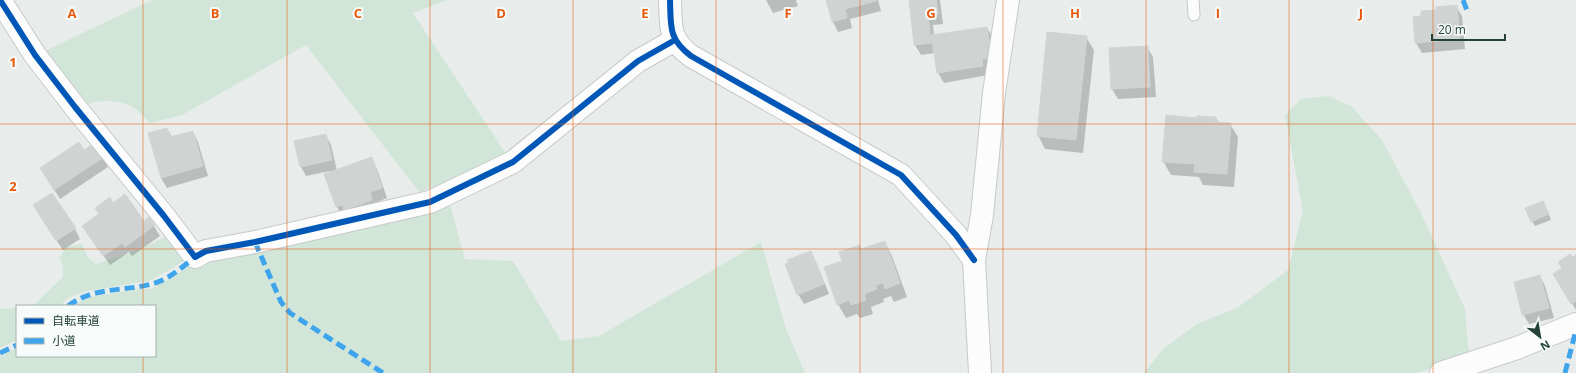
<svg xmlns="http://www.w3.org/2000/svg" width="1576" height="373" font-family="'Open Sans','Noto Sans JP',sans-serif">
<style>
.green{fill:#d1e6d8}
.shadow{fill:#0003}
.building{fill:#cfd4d2;stroke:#d1d6d4}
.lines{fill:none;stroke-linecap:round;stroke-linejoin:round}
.service-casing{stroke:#c5cac8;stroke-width:13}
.minor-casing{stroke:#c5cac8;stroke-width:24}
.service{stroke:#fcfcfc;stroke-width:11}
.minor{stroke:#fcfcfc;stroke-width:22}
.quiet{stroke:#3ea4ec;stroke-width:5;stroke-dasharray:10 5;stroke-linecap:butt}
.cycleway-casing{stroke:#f7fbf9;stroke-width:8}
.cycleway{stroke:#0057b8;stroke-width:6}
.grid{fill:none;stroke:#e8590c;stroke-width:1;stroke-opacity:0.55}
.grid-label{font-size:13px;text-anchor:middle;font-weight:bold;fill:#e8590c;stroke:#f7fbf9;stroke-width:4;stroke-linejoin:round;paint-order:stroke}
</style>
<rect width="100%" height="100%" fill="#e8edeb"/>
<!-- green -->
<g class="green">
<path d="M152 0H447L413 13 508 157 476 173 419 192 306 45 182 115 150 123C145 118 140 112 134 108 118 98 97 100 81 106L43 58 47 50Z"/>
<polygon points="1328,96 1351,106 1382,140 1421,213 1465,309 1469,357 1417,373 1144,373 1163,349 1197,324 1237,308 1288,270 1303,211 1285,115 1301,99"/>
<polygon points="448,197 465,259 513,261 561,341 599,336 761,242 786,329 805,373 0,373 0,356 17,348 17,356 155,356 155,306 71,306 90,297 140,289 151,289 179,273 191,264"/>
<path d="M171 233 189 257 173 268 149 281 87 291 68 298 60 306H33L63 277V268L60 257 66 247 82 244 88 258 96 264C123 256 147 248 171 233Z"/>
<polygon points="17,308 17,340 0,348 0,309"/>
</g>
<!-- shadow -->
<g class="shadow">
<polygon points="766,0 796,0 798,6 773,13"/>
<polygon points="827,0 878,0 881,11 850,19 852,28 838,32 833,22"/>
<polygon points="910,0 940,0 943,24 933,25 934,36 987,28 993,38 988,75 944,83 938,73 935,53 921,55 915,45"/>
<polygon points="1456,6 1462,16 1465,49 1422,53 1416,43 1422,17 1438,10"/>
<polygon points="1086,37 1094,50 1083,153 1045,149 1038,135"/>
<polygon points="1147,47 1153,57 1156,97 1118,99 1112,89"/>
<polygon points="1216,118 1219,123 1230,124 1238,137 1234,187 1203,185 1199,177 1171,175 1163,161 1197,119"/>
<polygon points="167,129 172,137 193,132 198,142 208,176 167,188 161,178"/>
<polygon points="326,135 331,145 337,171 372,159 377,169 387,198 375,203 377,210 342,217 337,207 330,171 306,176 301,167"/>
<polygon points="84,151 103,158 108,167 60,199 47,178"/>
<polygon points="1546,207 1551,220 1535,226 1532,221"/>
<polygon points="40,216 75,229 80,239 63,250"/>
<polygon points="149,218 160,236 132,256 129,252 110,265 83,227 144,222"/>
<polygon points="885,242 892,256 907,297 894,302 891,296 883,299 884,302 871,307 873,314 860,318 857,314 846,318 838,304 843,262 859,246 862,250"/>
<polygon points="811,252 816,262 829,294 804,304 798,294"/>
<polygon points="1576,256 1576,310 1560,284 1563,269"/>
<polygon points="1540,276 1545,286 1554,318 1529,324 1523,314"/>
</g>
<!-- building -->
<g class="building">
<polygon points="826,0 876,0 876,1 845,9 847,18 832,22"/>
<polygon points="909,0 936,0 938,14 928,15 931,43 914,45"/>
<polygon points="1457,5 1460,39 1415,43 1413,17 1421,16 1421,11 1436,10 1436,7"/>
<polygon points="987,27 992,58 982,59 983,66 937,73 931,35"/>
<polygon points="1047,32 1087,36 1076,140 1037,136"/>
<polygon points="1148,46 1150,87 1111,89 1109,48"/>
<polygon points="1166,115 1197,118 1197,116 1216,117 1216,122 1231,123 1227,174 1194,172 1195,164 1162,162"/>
<polygon points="167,128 170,137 193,131 203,166 161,178 148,133"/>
<polygon points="326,134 332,160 300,167 294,141"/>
<polygon points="79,142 84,150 94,143 104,157 54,190 40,168"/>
<polygon points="372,157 382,188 370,192 372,200 344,210 343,205 336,207 324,174"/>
<polygon points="52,193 76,228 56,241 33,205"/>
<polygon points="125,194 144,221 149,217 155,225 125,247 122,243 103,256 82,226 99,214 95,208 110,197 113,203"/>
<polygon points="1543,201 1549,214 1531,222 1525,208"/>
<polygon points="885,241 900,283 885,289 883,283 876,285 877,289 864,294 866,300 851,305 849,300 837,305 824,267 842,261 839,252 860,245 861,249"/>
<polygon points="811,251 824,284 797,295 785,264 789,263 787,260"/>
<polygon points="1570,254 1573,257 1576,254 1576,301 1571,304 1553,274 1562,268 1558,262"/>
<polygon points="1540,275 1549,308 1522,315 1514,282"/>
</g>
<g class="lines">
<!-- service casing -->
<g class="service-casing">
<polyline id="service" points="1193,0 1194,15"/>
</g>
<!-- minor casing -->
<g class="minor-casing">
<g id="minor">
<polyline points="0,0 35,55 75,107 164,216 195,257 206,251 255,242 430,202 513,162 638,61 675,40"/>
<path d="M670 0C671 26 668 39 691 56L901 175 956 235 974 260"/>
<polyline points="980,373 974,260 982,215 994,93 1008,0"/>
<polyline points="1441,373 1517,348 1576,324"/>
</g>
</g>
<!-- service -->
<use href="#service" class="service"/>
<!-- minor -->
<use href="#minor" class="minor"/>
<!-- quiet -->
<g class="quiet">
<polyline points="1463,0 1468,13"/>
<polyline points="255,242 281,302 290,313 383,373"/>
<path d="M68 306C98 283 135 294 165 279 176 273 186 264 195 257"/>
<polyline points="0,353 17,345"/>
<polyline points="1565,373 1576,330"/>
</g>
<!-- cycleway casing -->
<g class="cycleway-casing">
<g id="cycleway">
<polyline points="0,0 35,55 75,107 164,216 195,257 206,251 255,242 430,202 513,162 638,61 675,40"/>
<path d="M670 0C671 26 668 39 691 56L901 175 956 235 974 260"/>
</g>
</g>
<!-- cycleway -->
<use href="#cycleway" class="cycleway"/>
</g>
<!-- grid -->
<path class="grid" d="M143 0V306M287 0V373M430 0V373M573 0V373M716 0V373M860 0V373M1003 0V373M1146 0V373M1289 0V373M1433 0V373M0 124H1576M0 249H1576M143 356V373"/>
<g class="grid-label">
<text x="72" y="18">A</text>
<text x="215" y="18">B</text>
<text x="358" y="18">C</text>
<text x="501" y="18">D</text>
<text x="645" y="18">E</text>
<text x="788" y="18">F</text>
<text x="931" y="18">G</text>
<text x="1075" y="18">H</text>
<text x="1218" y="18">I</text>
<text x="1361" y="18">J</text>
<text x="13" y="67">1</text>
<text x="13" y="191">2</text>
</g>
<!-- legend -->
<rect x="16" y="305" width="140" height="52" fill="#f7fbf9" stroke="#a3b1ad"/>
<rect x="24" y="318" width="20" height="6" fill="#0057b8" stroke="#a3b1ad"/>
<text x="52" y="325" font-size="12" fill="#24423a">自転車道</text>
<rect x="24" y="338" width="20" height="6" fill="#3ea4ec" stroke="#a3b1ad"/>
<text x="52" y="345" font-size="12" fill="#24423a">小道</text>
<!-- north arrow -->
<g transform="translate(1540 337) rotate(149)" stroke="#f7fbf9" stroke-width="3" paint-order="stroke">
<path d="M0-3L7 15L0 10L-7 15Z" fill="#24423a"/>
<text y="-6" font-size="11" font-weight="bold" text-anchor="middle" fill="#24423a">N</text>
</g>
<!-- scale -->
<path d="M1432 34v6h73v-6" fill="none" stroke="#24423a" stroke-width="2"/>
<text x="1438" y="34" font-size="12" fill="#24423a" stroke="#f7fbf9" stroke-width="3" paint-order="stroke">20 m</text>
</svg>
